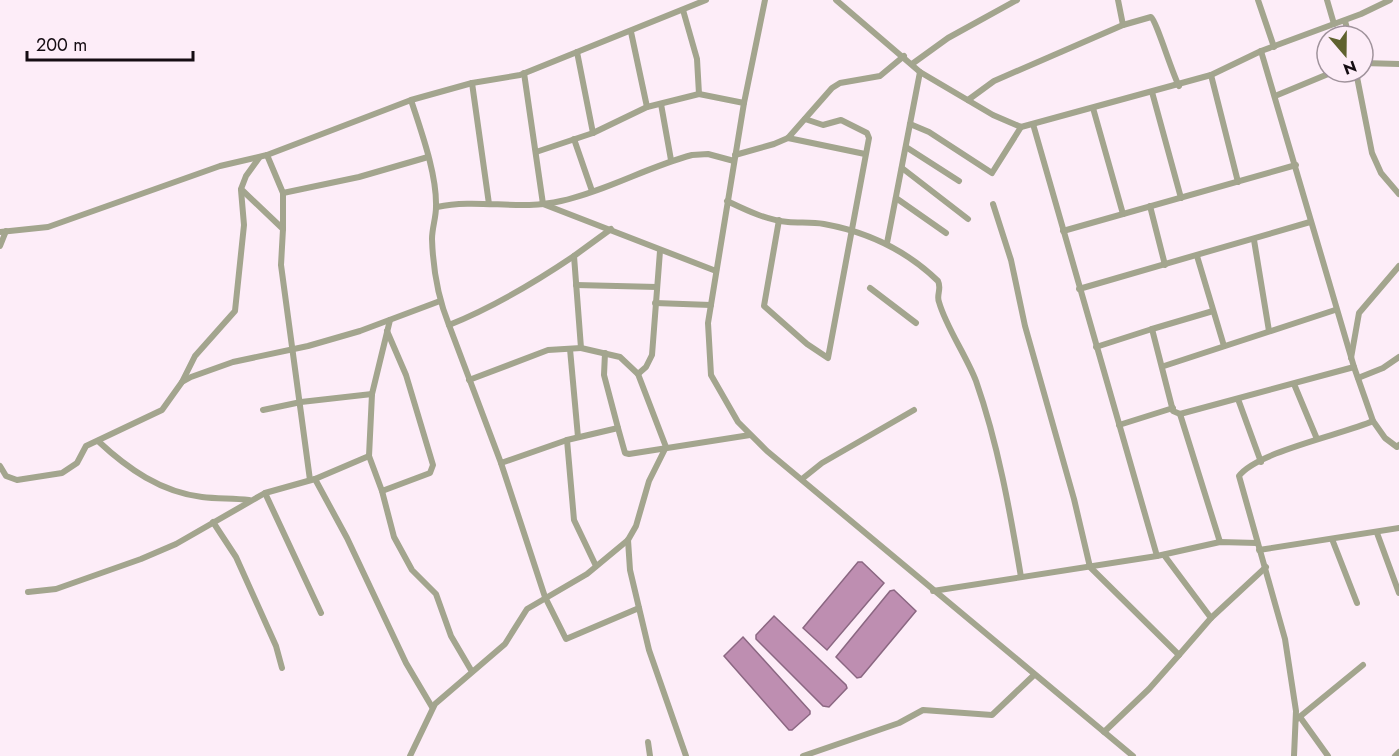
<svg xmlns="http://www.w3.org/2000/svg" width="1399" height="756" font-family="Jost,sans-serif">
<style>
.water{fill:#be8eb1;stroke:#8b6782;stroke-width:1.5}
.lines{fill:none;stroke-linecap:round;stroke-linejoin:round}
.minor{stroke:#a3a58e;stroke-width:6}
</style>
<rect width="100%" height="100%" fill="#fdedf8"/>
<!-- water -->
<g class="water">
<polygon points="858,562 862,562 884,583 827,650 803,628"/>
<polygon points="894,590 916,611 861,677 857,678 836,657 890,591"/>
<polygon points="774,616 846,685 847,688 829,707 823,706 756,639 756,635"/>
<polygon points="743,637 810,711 810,714 792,730 789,730 724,656"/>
</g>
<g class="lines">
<!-- minor -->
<g class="minor">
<polyline points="765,0 744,103 708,323 711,375 738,422 767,451 1133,756"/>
<polyline points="836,0 920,72 993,115 1021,127 1211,75 1261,51 1361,14 1390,0"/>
<polyline points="1118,0 1123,25"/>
<polyline points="1258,0 1274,47"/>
<polyline points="1327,0 1334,24"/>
<polyline points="683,10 697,59 699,94"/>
<polyline points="1345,21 1349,36"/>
<polyline points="631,32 647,107"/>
<polyline points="1261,51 1354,367 1373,421 1385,438 1397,447 1399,445"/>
<polyline points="577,52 593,133"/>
<polyline points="1363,63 1399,64"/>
<polyline points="912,64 948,38 1017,0"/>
<polyline points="1356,72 1372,153 1381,173 1399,194"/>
<polyline points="524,73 543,204 716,271"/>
<polyline points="1211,75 1238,182"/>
<polyline points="472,83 489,204"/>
<polyline points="1152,92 1181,198"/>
<polyline points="1275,96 1333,72"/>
<path d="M411 100C421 131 437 174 436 207 436 218 432 228 432 239 433 269 438 298 449 325 494 307 534 283 574 256"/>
<path d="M968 100 994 81 1123 25 1151 17C1156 20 1172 73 1179 86"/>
<polyline points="661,104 671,160"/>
<polyline points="1093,108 1123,214"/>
<polyline points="910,124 929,132 992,173 1021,127"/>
<polyline points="1033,124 1157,556"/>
<polyline points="788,138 865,154"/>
<polyline points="574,139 592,191"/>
<polyline points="906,147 959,181"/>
<polyline points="536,152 593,133 647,107 699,94 744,103"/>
<polyline points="267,155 283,193 283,229"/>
<polyline points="735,155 774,144 788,138 832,88 840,83 880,76 904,56"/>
<polyline points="259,158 246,176 241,189 283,229 281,265 310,480"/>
<polyline points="902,168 968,219"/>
<polyline points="283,193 359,177 428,157"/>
<polyline points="896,198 946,233"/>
<path d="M727 201C746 210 766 220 788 222 800 223 812 222 824 224 868 232 906 250 938 281 942 289 936 295 939 302 946 327 966 355 976 381 998 444 1010 511 1021 577"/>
<polyline points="993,204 1011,260 1025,326 1074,499 1090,567 1179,655 1149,689 1104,732"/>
<polyline points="1150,206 1165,265"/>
<path d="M437 207C478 198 520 211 561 201 606 191 647 167 692 155L708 154 734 161"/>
<polyline points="779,220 764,306 807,344 828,358 869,138 867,133 841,120 823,125 805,119"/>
<polyline points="1063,231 1296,165"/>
<polyline points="0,232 48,227 220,166 267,155 411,100 472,83 520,75 706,0"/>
<polyline points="1254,240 1269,331"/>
<polyline points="887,243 920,72"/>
<polyline points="0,246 6,231"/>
<polyline points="1197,256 1224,346"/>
<polyline points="576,285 657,287"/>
<polyline points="870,288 916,323"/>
<polyline points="1079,289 1310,222"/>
<polyline points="655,303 711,305"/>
<polyline points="390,320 372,394 369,456 382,491 394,537 412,570 436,594 451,636 471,670"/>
<polyline points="449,325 501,463 567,440 618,428 625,453 629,454 750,435"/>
<polyline points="1152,329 1213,311"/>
<polyline points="1096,347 1152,329 1173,411 1180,414 1354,367"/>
<polyline points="570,349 578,437"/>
<polyline points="605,353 604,375 618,428"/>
<polyline points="1351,358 1359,313 1399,266"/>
<polyline points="1164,366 1335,310"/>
<polyline points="638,374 646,367 652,355 660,251"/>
<polyline points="1358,378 1383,368 1399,357"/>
<polyline points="469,380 548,350 581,348"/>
<polyline points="182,382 195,356 235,311 244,225 241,190"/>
<polyline points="1294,384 1317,439"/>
<polyline points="1238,399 1261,462"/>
<polyline points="263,410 301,402 372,394"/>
<polyline points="1180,414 1220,542"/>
<polyline points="1119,425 1173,408"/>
<polyline points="567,440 574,520 596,566"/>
<path d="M98 441C128 469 161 492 202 497 218 499 233 498 249 500"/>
<polyline points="501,463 545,597 566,639 639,608"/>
<polyline points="0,466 6,476 17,480 62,473 77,463 86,446 162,410 182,382 191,377 233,362 308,346 360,331 440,301"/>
<polyline points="315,479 347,538 406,663 432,707"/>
<polyline points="802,479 822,463 914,410"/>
<polyline points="382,491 430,473 433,465 406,375 387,331"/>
<polyline points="265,493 321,613"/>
<polyline points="213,522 236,557 276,646 282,668"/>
<polyline points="1377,533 1399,593"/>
<polyline points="1332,539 1357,603"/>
<polyline points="628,540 630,570 649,650 686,756"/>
<polyline points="1259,550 1399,528"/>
<polyline points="1164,555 1211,618 1179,655"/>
<polyline points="933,591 1157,556 1220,542 1257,543"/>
<polyline points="28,592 56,589 141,559 176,544 265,493 315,479 369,456"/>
<polyline points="1211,618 1266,567"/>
<polyline points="1300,717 1328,756"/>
<polyline points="1297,719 1363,665"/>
<polyline points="648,742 650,756"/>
<polyline points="410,756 435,704 505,644 527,609 587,574 628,540 636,526 649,481 666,447 638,374 620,357 581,348 574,256 611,229"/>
<polyline points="803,756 899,723 923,710 992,715 1034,675"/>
<path d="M1294 756 1296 711 1285 639 1239 476C1256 452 1344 434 1373 421"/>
<polyline points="1395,756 1399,752"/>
</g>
</g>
<!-- north arrow -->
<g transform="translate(1345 54) rotate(160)"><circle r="28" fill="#fdedf8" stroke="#a0939c" stroke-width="1.5"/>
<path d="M0-4.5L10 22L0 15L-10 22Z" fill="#5f622f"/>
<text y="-9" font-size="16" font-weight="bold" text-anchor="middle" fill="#150d13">N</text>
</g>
<!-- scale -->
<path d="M27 51v9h166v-9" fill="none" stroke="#150d13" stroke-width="3"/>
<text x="36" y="51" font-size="18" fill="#150d13" stroke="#fdedf8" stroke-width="4.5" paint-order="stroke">200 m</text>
</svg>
